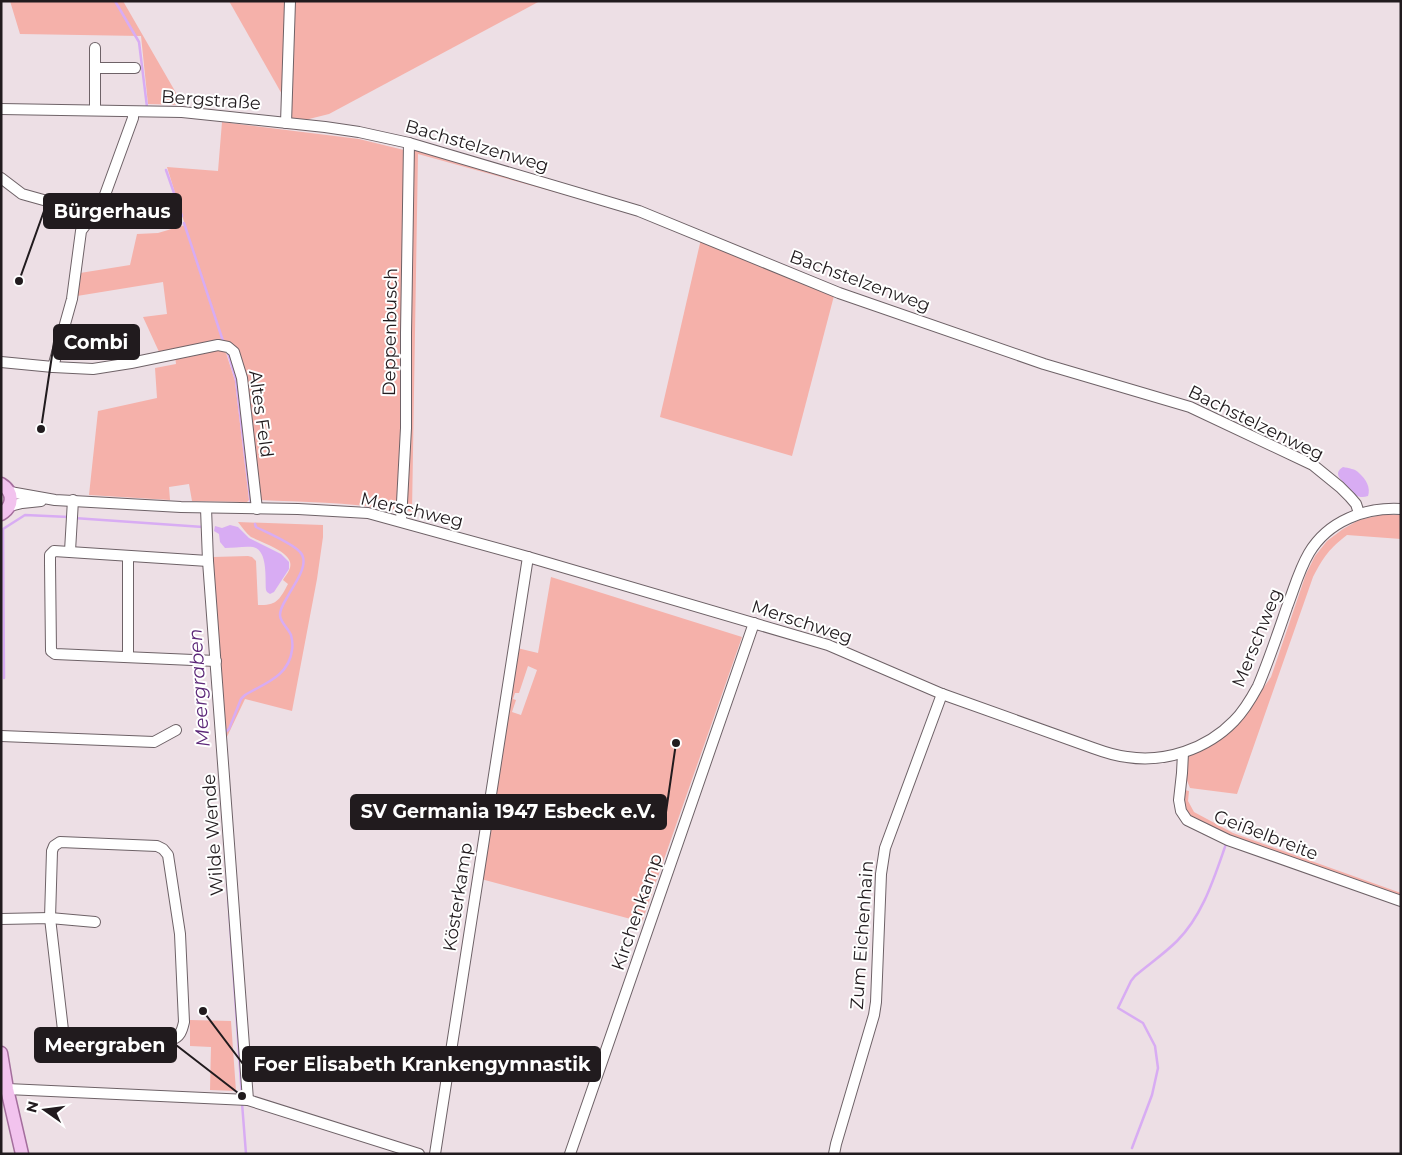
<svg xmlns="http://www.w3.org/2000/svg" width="1402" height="1155" font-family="Montserrat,sans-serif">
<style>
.green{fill:#f5b1aa;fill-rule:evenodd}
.water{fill:#d8acf3}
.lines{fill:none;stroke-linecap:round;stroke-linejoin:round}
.stream{stroke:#d8acf3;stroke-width:2.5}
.minor-casing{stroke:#6e6267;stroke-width:12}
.major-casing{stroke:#a46e9d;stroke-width:15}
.minor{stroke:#fff;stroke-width:10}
.major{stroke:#f2c3ee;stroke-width:12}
.labels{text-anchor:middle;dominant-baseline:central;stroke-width:4;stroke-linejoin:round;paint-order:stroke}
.street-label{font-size:18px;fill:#211b1e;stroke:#fff}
.water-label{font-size:19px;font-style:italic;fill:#5c2778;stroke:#fff}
.leader{fill:none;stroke:#211b1e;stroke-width:2}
.callout-dot{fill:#211b1e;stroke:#fff;stroke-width:2}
.callout{fill:#211b1e;stroke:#211b1e;stroke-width:2}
.callout-label{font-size:19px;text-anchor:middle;font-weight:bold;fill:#fff}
</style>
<rect width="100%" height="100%" fill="#eddfe5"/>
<!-- green -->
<g class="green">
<polygon points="10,1 123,1 183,105 148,104 141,36 20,34"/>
<polygon points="229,1 286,1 283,96"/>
<polygon points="292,1 540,1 329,114 305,120 291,118"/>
<path d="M222 122 359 139 404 150 402 428 399 505 396 511C351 502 305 502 259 500L251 428 228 343 160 354 143 317 167 314 163 282 77 296 80 273 130 265 137 234 158 233 185 225 167 167 218 171Z"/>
<polygon points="419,148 569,192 569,196 418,154 412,512 405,510 412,156 414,151"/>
<polygon points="701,239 835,292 792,456 660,417"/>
<polygon points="221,349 226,353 235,381 249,500 247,502 192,501 189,484 169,487 170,500 89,495 98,411 157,398 155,368 176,364 175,356"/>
<path d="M1381 515H1401V539L1347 535C1329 549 1324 556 1313 577L1237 794 1190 788 1184 773 1185 756 1201 751 1238 724 1271 677 1306 574 1315 556 1327 541 1343 529 1359 520Z"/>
<path d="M238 522 323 525V537L317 579 292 711 245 699 225 741 213 557 248 556 252 557 256 561 258 605C277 606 280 599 288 584L283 580C286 575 292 569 290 562 288 551 261 542 251 537 246 533 242 527 238 522Z"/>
<path d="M551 577 742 637 642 922 481 879 517 648 538 653ZM528 666 537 670 521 715 512 712 516 700 513 699 515 693H519Z"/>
<polygon points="1185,790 1189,791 1188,801 1194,812 1233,833 1401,893 1401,897 1233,838 1190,817 1183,808 1183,798"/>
<polygon points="190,1020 231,1021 236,1091 210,1090 211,1047 190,1046"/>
</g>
<!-- water -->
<g class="water">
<path d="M1343 467C1348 468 1356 469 1359 473 1366 479 1371 488 1368 496 1364 497 1360 498 1356 495 1353 493 1350 489 1347 486 1342 480 1332 474 1343 467Z"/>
<path d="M230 525 238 527 249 538 281 554 289 562V569L274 592 270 594 267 592 266 590C265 578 268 550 253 547 244 546 234 548 225 548L220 542 219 534 214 531 215 526 222 528Z"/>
</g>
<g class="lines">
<!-- stream -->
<g class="stream">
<polyline points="115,1 139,42 147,107"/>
<polyline points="166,170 182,216"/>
<polyline points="184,223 223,341"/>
<polyline points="228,353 236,380 251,505"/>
<polyline points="74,518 203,527"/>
<polyline points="4,678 3,529 25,515 69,517"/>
<path d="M224 733 229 729 241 699 245 695C265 683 289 676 292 650 293 645 292 639 291 635 288 628 280 622 280 615 280 607 286 600 289 594 294 585 301 576 303 566 304 561 303 555 300 552 292 543 268 533 256 527L255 524"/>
<polyline points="227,878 242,1097"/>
<polyline points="242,1103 246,1154"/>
<path d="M1132 1148 1152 1095 1158 1068 1155 1046 1143 1023 1118 1008 1131 981 1135 976C1149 964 1164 954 1177 941 1203 915 1214 878 1226 844"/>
</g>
<!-- minor casing -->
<g class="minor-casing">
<g id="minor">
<polyline points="95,68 135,68"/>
<polyline points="1,109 182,112 325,127 359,132 409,143 639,211 839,293 1044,364 1190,407 1313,465 1340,487 1350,497 1356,504 1359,513"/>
<polyline points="95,110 95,48"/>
<polyline points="286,123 290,1"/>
<polyline points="1,178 22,194 65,206"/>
<polyline points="1,362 53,367 93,369 131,363 218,345 228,347 234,352 242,378 257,509"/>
<polyline points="53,367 72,299 81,231 102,203 133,118 133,112"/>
<path d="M10 492 55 500 181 507 298 509 368 513 528 557 828 645 942 694 1093 748C1104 752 1115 756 1127 757 1165 763 1207 749 1234 721 1244 711 1251 699 1258 686 1269 660 1278 633 1287 607 1294 589 1299 570 1309 553 1328 521 1365 507 1401 509"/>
<polyline points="10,506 22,503 41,501"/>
<polyline points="206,508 208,561 248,1100"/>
<polyline points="401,521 406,428 406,333 409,143"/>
<polyline points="70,551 73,500"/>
<polyline points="128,556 128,657"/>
<polyline points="208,561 54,551 50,555 50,563 51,651 55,654 216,661"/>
<polyline points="1,736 154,742 176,730"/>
<polyline points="1183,753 1182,773 1179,800 1181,811 1187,820 1228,840 1401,901"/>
<path d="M60 842 157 846 163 849 168 855 180 934 184 1022C182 1031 180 1037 171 1040L71 1037 66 1035 63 1030 50 918 52 851 54 846Z"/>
<polyline points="1,919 50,918 95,922"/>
<polyline points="7,1089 248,1100 419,1154"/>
<polyline points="435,1154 528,557"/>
<polyline points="570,1154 754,623"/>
<polyline points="834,1154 836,1144 874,1015 876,1002 881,874 885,848 942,694"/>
</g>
</g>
<!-- major casing -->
<g class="major-casing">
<g id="major">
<path d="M1 484C14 492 14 506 1 514"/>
<polyline points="1,1053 7,1089 22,1154"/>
</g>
</g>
<!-- minor -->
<use href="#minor" class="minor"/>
<!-- major -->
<use href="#major" class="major"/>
</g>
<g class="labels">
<!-- street labels -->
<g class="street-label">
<text transform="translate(211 100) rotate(4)">Bergstraße</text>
<text transform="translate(477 146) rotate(16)">Bachstelzenweg</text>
<text transform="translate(860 281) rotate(20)">Bachstelzenweg</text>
<text transform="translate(390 332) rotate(-89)">Deppenbusch</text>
<text transform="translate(261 414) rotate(82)">Altes Feld</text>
<text transform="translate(1256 423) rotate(26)">Bachstelzenweg</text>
<text transform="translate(412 510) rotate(13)">Merschweg</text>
<text transform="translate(802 622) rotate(18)">Merschweg</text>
<text transform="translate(1257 638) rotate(-68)">Merschweg</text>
<text transform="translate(213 835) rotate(-94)">Wilde Wende</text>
<text transform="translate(1266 835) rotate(21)">Geißelbreite</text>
<text transform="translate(458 897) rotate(-81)">Kösterkamp</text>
<text transform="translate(637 912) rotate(-71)">Kirchenkamp</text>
<text transform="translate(862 935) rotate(-86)">Zum Eichenhain</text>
</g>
<!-- water labels -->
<g class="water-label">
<text transform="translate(199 688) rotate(-94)">Meergraben</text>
</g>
</g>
<!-- callouts -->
<path class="leader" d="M19 281L44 211M41 429L54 342M676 743L666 812M242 1096L176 1045M203 1011L243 1064"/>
<g class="callout-dot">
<circle cx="19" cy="281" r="5"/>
<circle cx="41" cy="429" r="5"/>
<circle cx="676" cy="743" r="5"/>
<circle cx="242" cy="1096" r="5"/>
<circle cx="203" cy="1011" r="5"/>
</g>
<g class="callout">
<rect x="44" y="194" width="137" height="34" rx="5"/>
<rect x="54" y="325" width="85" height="34" rx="5"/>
<rect x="351" y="795" width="315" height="34" rx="5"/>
<rect x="35" y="1028" width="141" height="34" rx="5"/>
<rect x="243" y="1047" width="357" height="34" rx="5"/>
</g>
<g class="callout-label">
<text x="112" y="218">Bürgerhaus</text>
<text x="96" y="349">Combi</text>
<text x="508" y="818">SV Germania 1947 Esbeck e.V.</text>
<text x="105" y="1052">Meergraben</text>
<text x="422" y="1071">Foer Elisabeth Krankengymnastik</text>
</g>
<!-- border -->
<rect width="1402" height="1155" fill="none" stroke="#211b1e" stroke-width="5"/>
<!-- north arrow -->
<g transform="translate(45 1110) rotate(284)" stroke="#ffffff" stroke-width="4" paint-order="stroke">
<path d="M0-4L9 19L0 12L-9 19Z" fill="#211b1e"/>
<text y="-8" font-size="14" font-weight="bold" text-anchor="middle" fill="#211b1e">N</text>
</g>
</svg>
